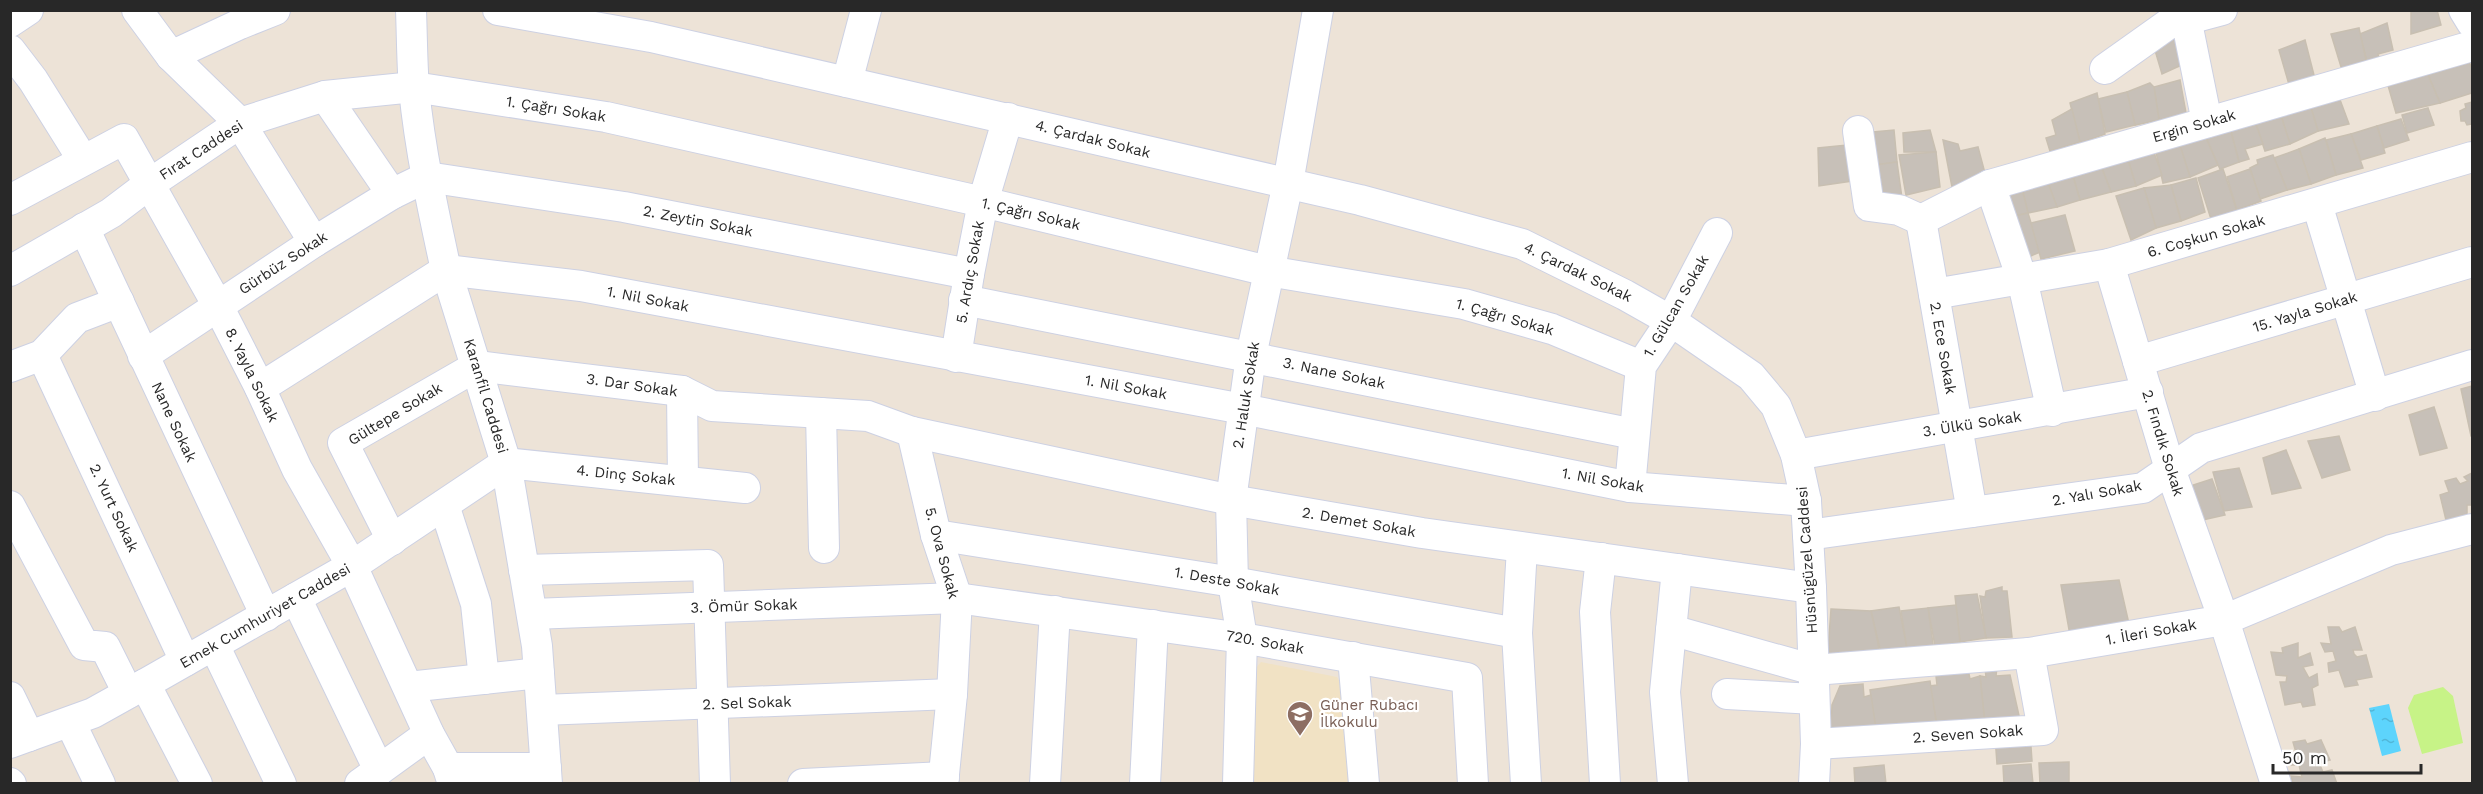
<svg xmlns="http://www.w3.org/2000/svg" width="2483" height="794" font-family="'Work Sans',sans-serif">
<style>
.education{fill:#f1e2c4}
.pitch{fill:#c7f387}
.water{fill:url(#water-ripples)}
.building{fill:#c7c0b8;stroke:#c8bfb1;stroke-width:1.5}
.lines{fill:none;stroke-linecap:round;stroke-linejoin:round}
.minor-casing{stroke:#cdd1e3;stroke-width:32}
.minor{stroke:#fff;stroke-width:30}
.labels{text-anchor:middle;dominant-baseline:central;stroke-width:4.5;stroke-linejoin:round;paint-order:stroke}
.street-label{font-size:15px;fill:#282828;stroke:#fff}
.education-label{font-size:15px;fill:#785e54;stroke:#fff;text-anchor:start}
</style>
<defs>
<pattern id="water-ripples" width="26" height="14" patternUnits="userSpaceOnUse" patternTransform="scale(1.5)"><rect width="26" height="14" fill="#5dd4fc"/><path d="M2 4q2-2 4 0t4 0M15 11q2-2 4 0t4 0" fill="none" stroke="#51b6d8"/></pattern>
</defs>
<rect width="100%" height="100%" fill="#ede3d7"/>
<!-- education -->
<polygon class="education" points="1261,662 1337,677 1344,690 1354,783 1250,784 1254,670"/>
<!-- pitch -->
<polygon class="pitch" points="2443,687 2453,696 2463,743 2422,754 2408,708 2414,695"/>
<!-- water -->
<polygon class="water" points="2389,704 2401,751 2382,756 2369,708"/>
<!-- building -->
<g class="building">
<polygon points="2411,10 2437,10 2441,25 2411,34"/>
<polygon points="2387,23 2393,50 2378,54 2380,63 2368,66 2360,34"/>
<polygon points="2359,28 2366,60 2342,70 2331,34"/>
<polygon points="2178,34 2186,63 2162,74 2152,40"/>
<polygon points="2305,40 2315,79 2290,88 2279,50"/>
<polygon points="2467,55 2472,70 2472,93 2440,103 2425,68"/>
<polygon points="2425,68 2440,103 2396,113 2385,75"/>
<polygon points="2180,80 2186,113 2159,120 2154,87"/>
<polygon points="2150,83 2154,87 2159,120 2135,125 2127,92"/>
<polygon points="2336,89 2349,124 2318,131 2308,98"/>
<polygon points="2127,92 2135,125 2106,132 2098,99"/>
<polygon points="2097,93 2105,134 2080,143 2070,103"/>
<polygon points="2308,98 2318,131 2290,144 2278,106"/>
<polygon points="2472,102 2472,124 2467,125 2465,121 2461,121 2460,111 2466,108 2465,104"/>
<polygon points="2278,106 2290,144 2265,151 2252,113"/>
<polygon points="2428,108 2434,125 2407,133 2402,115"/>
<polygon points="2072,109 2080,142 2050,151 2046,138 2056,135 2052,120"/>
<polygon points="2254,119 2263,144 2245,149 2249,159 2239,162 2230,128"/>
<polygon points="2401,119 2409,140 2384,148 2377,126"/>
<polygon points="2377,126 2385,153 2361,160 2351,134"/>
<polygon points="2202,128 2218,165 2190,177 2177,138"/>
<polygon points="2230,128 2239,162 2220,169 2205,135"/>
<polygon points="1894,130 1897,162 1867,166 1862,133"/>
<polygon points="1930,130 1936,152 1904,152 1903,133"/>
<polygon points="2351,134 2363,168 2336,175 2326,140"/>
<polygon points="2325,138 2336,175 2311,184 2299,149"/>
<polygon points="1943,140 1958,144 1960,151 1978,147 1986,177 1952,187"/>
<polygon points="2179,142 2190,177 2163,183 2155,148"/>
<polygon points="2151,144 2162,175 2136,186 2126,153"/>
<polygon points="1847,145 1852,181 1819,186 1818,148"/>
<polygon points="2299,149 2311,184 2287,190 2274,158"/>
<polygon points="1936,152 1940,187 1906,195 1899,155"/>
<polygon points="2126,153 2136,186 2111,192 2098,158"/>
<polygon points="2273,155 2287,190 2260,199 2250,168 2258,164 2257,160"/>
<polygon points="2098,158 2111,192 2080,200 2070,166"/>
<polygon points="1897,162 1902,198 1868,202 1867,166"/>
<polygon points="2070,166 2080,200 2057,207 2045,175"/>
<polygon points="2223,169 2237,211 2211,219 2198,178"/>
<polygon points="2250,169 2261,201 2237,210 2227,177"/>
<polygon points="2045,175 2057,207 2028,213 2019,176"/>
<polygon points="2019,176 2028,213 2002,219 1990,185"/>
<polygon points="2196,178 2205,212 2181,221 2171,185"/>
<polygon points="2171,185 2181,221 2156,228 2144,188"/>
<polygon points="2144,188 2156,228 2131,240 2116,196"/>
<polygon points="2028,213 2040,252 2012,264 2002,219"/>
<polygon points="2065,215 2075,251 2041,259 2031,223"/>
<polygon points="2472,386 2472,436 2471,436 2461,389"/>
<polygon points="2434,407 2447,448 2420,455 2409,415"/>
<polygon points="2339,436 2350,470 2322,478 2308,441"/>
<polygon points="2286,450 2301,488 2272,494 2263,458"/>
<polygon points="2239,468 2252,507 2224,511 2213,472"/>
<polygon points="2472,473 2472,505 2467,505 2467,514 2446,520 2440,495 2449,492 2445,481 2456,478 2460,484 2468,481 2464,477"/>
<polygon points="2212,479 2225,515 2189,523 2181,489"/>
<polygon points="2119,580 2129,624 2070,635 2061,585"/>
<polygon points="2002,587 2002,591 2007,591 2012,637 1986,638 1980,596 1985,597 1986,591"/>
<polygon points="1977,594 1986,638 1960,642 1955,596"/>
<polygon points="1956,605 1960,642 1935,646 1928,608"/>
<polygon points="1899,607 1907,648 1881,653 1871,611"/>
<polygon points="1928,608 1935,658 1909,661 1901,611"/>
<polygon points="1831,609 1871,611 1878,643 1880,662 1828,652"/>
<polygon points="2328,627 2339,627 2342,632 2355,627 2362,650 2353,650 2354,654 2357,657 2366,655 2372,677 2356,680 2358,685 2345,687 2339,670 2329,672 2328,663 2336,661 2333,651 2325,652 2321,643 2331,644"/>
<polygon points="2298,643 2298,658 2310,653 2313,665 2303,667 2309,678 2317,674 2318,685 2312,688 2315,705 2303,707 2301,702 2285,705 2280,682 2286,682 2287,676 2276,675 2271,652 2283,653 2282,648"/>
<polygon points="1997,667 1996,676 2010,675 2020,720 1985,725 1980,676 1986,677 1985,668"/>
<polygon points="1968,669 1970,679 1980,676 1985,725 1937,727 1930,686 1937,685 1936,676"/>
<polygon points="1930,681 1937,727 1876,730 1870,690"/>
<polygon points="1863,684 1864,697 1871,695 1876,730 1831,732 1832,705 1840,686"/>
<polygon points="2030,733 2032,761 1997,764 1995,736"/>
<polygon points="2305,740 2307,744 2321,740 2330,760 2319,763 2323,772 2332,770 2337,784 2293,784 2291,776 2302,777 2299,765 2291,765 2288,756 2297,756 2293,742"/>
<polygon points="2069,762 2069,784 2040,784 2039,763"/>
<polygon points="2031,764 2033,784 2004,784 2003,766"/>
<polygon points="1884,765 1886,784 1855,784 1854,768"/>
</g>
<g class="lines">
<!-- minor casing -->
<g class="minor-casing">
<g id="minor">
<polyline points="137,10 171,56 240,123 314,242"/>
<path d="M411 10C412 36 412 63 414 89 420 150 433 210 446 270L506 463 537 646 547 784"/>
<polyline points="498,10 651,37 1360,200 1522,244 1625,295 1671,321 1751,376 1776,406 1796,455 1806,501 1811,588 1816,744 1814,784"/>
<polyline points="2464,10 2472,23"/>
<polyline points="10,22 28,10"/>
<polyline points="2187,23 2192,18 2222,10"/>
<polyline points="10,50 33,80 83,160"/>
<polyline points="171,56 240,24 275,10"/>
<polyline points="2105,69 2181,15 2187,23 2207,122"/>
<polyline points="847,82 866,10"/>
<polyline points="325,96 392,194"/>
<polyline points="1858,131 1869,206 1899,210 1921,220"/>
<polyline points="1990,185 2022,279 2052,411"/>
<polyline points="10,200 124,139 218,306 260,388 297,469 352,566 429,734 448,768 453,784"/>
<polyline points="2317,204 2375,396"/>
<polyline points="1921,220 1990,185 2472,46"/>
<polyline points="1921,220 1972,512"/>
<polyline points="84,228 266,616"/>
<polyline points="2109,264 2170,469 2224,620 2276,784"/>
<polyline points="10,271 111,213 148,185 240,123 325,96 414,87 606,117 983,202 1268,271 1464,304 1552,329 1641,366"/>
<polyline points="1934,294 2109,264 2472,157"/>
<polyline points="964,300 1634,434"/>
<polyline points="42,355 185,661"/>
<polyline points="143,356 314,242 392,194 427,177 624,207 969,274"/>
<polyline points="956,357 969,274 983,202 1008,118"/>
<polyline points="2138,361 2472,262"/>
<polyline points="10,367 42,355 77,318 119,302"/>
<polyline points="260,388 446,270 581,286 1243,409 1630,487 1806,501"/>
<polyline points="682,391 683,481"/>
<polyline points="821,413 824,548"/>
<polyline points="912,432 936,535 957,598 952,694 943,784"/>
<polyline points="1796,455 2148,392"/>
<polyline points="1630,487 1641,366 1671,321 1717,233"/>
<polyline points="444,505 476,604 484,679"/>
<polyline points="10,506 84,645 105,647 128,693"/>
<polyline points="936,535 1233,582 1517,633"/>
<polyline points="1808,535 2143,488 2201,448 2472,365"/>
<polyline points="392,540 343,443 477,366 682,391 712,406 868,416 912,432 1231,500 1422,533 1811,588"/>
<polyline points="1522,548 1517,633 1526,784"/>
<polyline points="1601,558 1595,612 1605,784"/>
<polyline points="524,570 708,565 715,784"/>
<polyline points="296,598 379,770"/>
<polyline points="532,614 957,598 1242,638 1467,678 1473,784"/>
<polyline points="1671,630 1814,670 2029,653 2224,620 2391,550 2472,529"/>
<polyline points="214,645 281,784"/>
<polyline points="1353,657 1364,784"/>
<polyline points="145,684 197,784"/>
<polyline points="408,687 539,673"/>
<polyline points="1727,694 1814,699"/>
<polyline points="10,697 29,736"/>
<polyline points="542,710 952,694"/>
<polyline points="70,722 100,784"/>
<polyline points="10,743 93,713 145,684 352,566 506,463 745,488"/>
<polyline points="1816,744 2043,730 2029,653"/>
<polyline points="448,768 546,768"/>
<polyline points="10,783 11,784"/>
<polyline points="360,784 429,734"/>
<polyline points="803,784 944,777"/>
<polyline points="1045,784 1055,611"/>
<polyline points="1145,784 1153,625"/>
<polyline points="1238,784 1242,638 1233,582 1231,500 1251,356 1288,183 1318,10"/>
<polyline points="1673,784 1665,692 1677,569"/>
</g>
</g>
<!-- minor -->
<use href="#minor" class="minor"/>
</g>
<!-- icons -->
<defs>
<g id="school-pin" transform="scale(1.35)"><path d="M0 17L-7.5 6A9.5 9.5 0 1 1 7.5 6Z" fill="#8d6e63" stroke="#fff"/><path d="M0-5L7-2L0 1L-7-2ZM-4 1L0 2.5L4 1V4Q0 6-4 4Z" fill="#fff"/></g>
</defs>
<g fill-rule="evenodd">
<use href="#school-pin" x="1300" y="714"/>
</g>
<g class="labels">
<!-- street labels -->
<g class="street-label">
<text transform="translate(556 109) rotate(9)">1. Çağrı Sokak</text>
<text transform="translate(2194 126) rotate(-16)">Ergin Sokak</text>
<text transform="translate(1093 139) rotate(14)">4. Çardak Sokak</text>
<text transform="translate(201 150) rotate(-33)">Fırat Caddesi</text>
<text transform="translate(1031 214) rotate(13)">1. Çağrı Sokak</text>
<text transform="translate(698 221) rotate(11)">2. Zeytin Sokak</text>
<text transform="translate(2206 236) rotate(-16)">6. Coşkun Sokak</text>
<text transform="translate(283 263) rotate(-33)">Gürbüz Sokak</text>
<text transform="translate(970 272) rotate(-80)">5. Ardıç Sokak</text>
<text transform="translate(1578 272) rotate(26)">4. Çardak Sokak</text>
<text transform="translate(648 299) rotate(11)">1. Nil Sokak</text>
<text transform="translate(1676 306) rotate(-60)">1. Gülcan Sokak</text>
<text transform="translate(2305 312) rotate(-17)">15. Yayla Sokak</text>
<text transform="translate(1505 317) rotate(16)">1. Çağrı Sokak</text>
<text transform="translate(1943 348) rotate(80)">2. Ece Sokak</text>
<text transform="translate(1334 373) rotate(12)">3. Nane Sokak</text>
<text transform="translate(252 375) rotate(64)">8. Yayla Sokak</text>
<text transform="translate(632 385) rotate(8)">3. Dar Sokak</text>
<text transform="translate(1126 387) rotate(10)">1. Nil Sokak</text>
<text transform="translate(1246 395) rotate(-81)">2. Haluk Sokak</text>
<text transform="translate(486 396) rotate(73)">Karanfil Caddesi</text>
<text transform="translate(395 414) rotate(-31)">Gültepe Sokak</text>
<text transform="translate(174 422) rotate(65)">Nane Sokak</text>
<text transform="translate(1972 424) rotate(-9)">3. Ülkü Sokak</text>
<text transform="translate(2163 443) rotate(73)">2. Fındık Sokak</text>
<text transform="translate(626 475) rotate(6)">4. Dinç Sokak</text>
<text transform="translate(1603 480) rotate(10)">1. Nil Sokak</text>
<text transform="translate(2097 493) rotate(-10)">2. Yalı Sokak</text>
<text transform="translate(114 508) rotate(65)">2. Yurt Sokak</text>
<text transform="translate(1359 522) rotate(10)">2. Demet Sokak</text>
<text transform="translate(942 553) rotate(75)">5. Ova Sokak</text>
<text transform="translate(1807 560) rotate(-94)">Hüsnügüzel Caddesi</text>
<text transform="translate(1227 581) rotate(10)">1. Deste Sokak</text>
<text transform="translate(744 606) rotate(-2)">3. Ömür Sokak</text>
<text transform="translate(265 616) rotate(-30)">Emek Cumhuriyet Caddesi</text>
<text transform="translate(2151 632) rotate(-10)">1. İleri Sokak</text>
<text transform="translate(1265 642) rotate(10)">720. Sokak</text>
<text transform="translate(747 703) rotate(-2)">2. Sel Sokak</text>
<text transform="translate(1968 734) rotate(-4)">2. Seven Sokak</text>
</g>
<!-- education labels -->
<g class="education-label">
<text x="1320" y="705">Güner Rubacı<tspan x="1320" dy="17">İlkokulu</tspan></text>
</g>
</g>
<!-- border -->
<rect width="2483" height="794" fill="none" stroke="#282828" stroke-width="24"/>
<!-- scale -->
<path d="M2273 764v9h148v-9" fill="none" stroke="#282828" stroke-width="3"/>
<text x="2282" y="764" font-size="18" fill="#282828" stroke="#ffffff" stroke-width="4.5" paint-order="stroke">50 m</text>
</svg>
